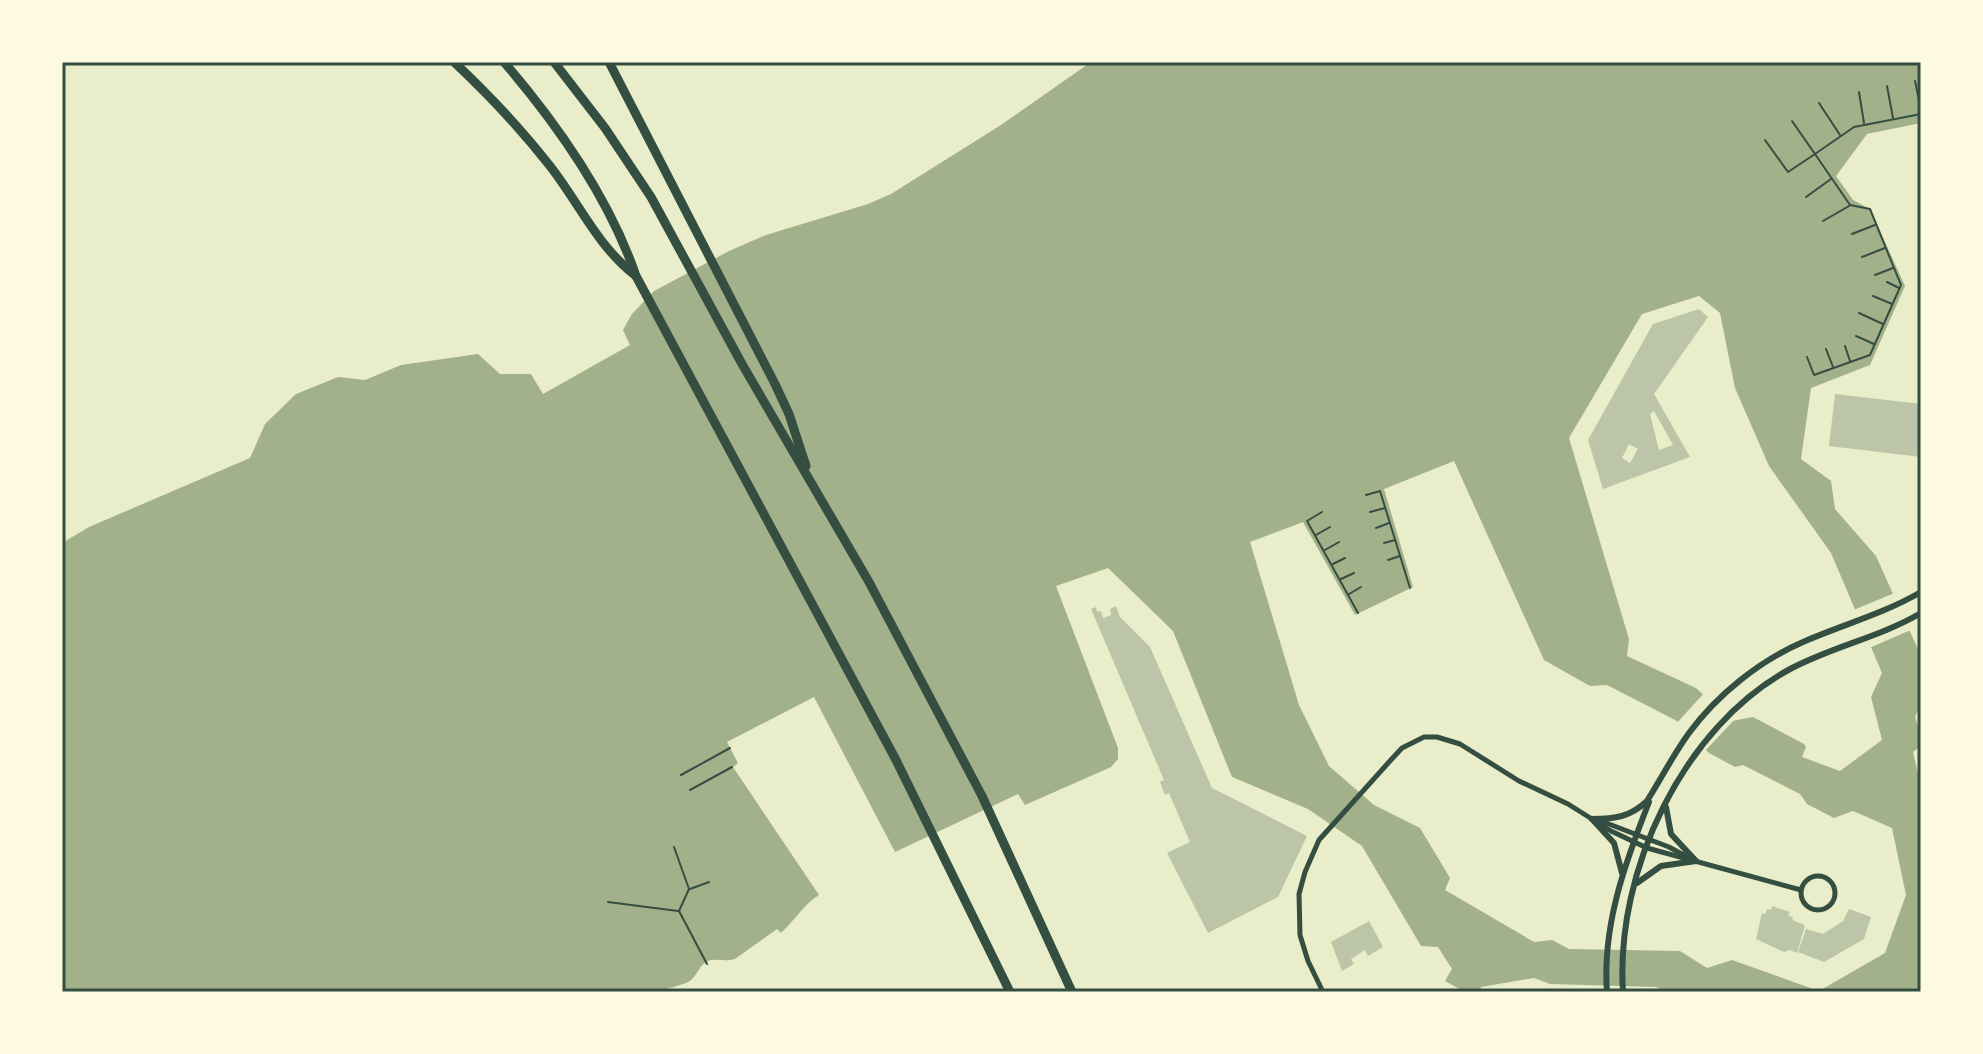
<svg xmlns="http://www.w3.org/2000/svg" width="1983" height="1054" font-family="'Public Sans',sans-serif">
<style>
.water{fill:#a3b18a;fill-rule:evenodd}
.pier{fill:#e9edc9}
.building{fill:#bcc5a7;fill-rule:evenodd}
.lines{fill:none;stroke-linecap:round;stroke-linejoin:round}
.path{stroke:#344e41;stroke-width:2}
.minor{stroke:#344e41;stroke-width:5}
.tertiary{stroke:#344e41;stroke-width:6}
.motorway{stroke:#344e41;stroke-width:9}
.neatline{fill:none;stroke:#344e41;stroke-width:3}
</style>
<rect width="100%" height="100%" fill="#e9edc9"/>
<!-- water -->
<path class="water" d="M1091 62H1921V123L1867 134 1836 176 1853 200 1870 209 1905 286 1870 365 1811 388 1801 459 1831 481 1835 509 1876 556 1921 656V703L1915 717 1921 736V746L1913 752 1921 787V992H1669L1656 987 1550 984 1534 978 1481 987 1479 992H1465L1445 981 1452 969 1438 947 1421 946 1362 846 1308 809 1232 777 1173 631 1108 568 1056 586 1118 748V759L1111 767 1025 805 1018 794 895 852 814 697 727 742 738 763 733 767 819 895C803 905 795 920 781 933L777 929 735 959C725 962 717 958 708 961 699 965 697 976 690 981 681 986 667 988 658 992H62V543L89 527 250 458 265 424 296 394 338 377 365 380 401 365 478 354 500 374H531L543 394 630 345 623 330 632 314 654 291 729 251 766 235 868 204 891 194 1001 125ZM1699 296 1720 313 1735 388 1769 466 1831 553 1882 673 1871 697 1882 740 1840 771 1802 757 1806 747 1804 744 1753 717 1732 721 1696 688 1627 656 1629 639 1569 438 1642 314ZM1454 461 1544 660 1590 686 1607 685 1677 721 1709 753 1735 767 1743 765 1800 794 1807 804 1834 818 1853 811 1892 828 1906 895 1885 953 1819 991 1732 960 1707 968 1680 951 1569 949 1552 940 1534 942 1445 890 1450 878 1420 828 1374 805 1329 766 1299 705 1250 542 1303 522 1355 615 1413 587 1384 489Z"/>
<!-- pier -->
<g class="pier">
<polygon points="1897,592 1913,629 1867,649 1851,611"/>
<polygon points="1706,691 1734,717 1737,717 1704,752 1675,725"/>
</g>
<!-- building -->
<g class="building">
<path d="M1699 309 1708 317 1654 394 1690 457 1603 489 1588 440 1653 324ZM1654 411 1673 445 1659 450 1650 414ZM1629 444 1638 449 1630 463 1622 458Z"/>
<polygon points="1835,394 1921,404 1921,457 1829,446"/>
<polygon points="1116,606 1120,617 1150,647 1212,788 1307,836 1278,897 1208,933 1167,853 1190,842 1169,793 1165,795 1160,782 1164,780 1091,609 1096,607 1097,612 1101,611 1103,618 1111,615 1110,609"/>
<polygon points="1772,906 1790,912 1788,916 1793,917 1792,920 1805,925 1797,953 1790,950 1784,952 1756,939 1762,913 1765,914 1767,909 1771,910"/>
<polygon points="1849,909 1871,917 1864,939 1824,962 1798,952 1806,929 1823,934 1843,921"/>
<polygon points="1369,921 1383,947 1368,956 1365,950 1351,959 1354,964 1342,971 1331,942"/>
</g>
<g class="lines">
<!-- path -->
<g class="path">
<polyline points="1915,81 1921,110"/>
<polyline points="1887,86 1893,118"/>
<polyline points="1859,92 1864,123"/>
<polyline points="1819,103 1840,135"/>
<polyline points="1765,140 1788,172 1815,154 1792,121"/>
<polyline points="1806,197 1831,179"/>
<polyline points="1823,221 1849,206"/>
<polyline points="1852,234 1875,225"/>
<polyline points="1862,257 1885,248"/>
<polyline points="1875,275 1893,268"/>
<polyline points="1887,282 1899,288"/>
<polyline points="1873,296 1892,304"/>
<polyline points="1859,313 1883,324"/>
<polyline points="1856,336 1874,344"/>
<polyline points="1845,346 1850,361"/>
<polyline points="1826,349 1833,367"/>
<polyline points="1807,357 1814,375 1870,355 1901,285 1870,209 1850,205 1815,154 1854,127 1921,114"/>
<polyline points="1366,495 1380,491 1410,588"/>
<polyline points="1322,512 1307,521 1358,613"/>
<polyline points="1370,512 1385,508"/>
<polyline points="1376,528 1389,523"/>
<polyline points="1316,535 1330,527"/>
<polyline points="1384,543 1395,540"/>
<polyline points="1325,550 1339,542"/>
<polyline points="1388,560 1400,556"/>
<polyline points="1333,564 1345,558"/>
<polyline points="1341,579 1354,573"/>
<polyline points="1349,594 1361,587"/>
<polyline points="681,775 730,748"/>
<polyline points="690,790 732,767"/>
<polyline points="674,847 689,889 679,911 707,964"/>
<polyline points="690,889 709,882"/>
<polyline points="608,902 678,911"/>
</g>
<!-- minor -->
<g class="minor">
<polyline points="1601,821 1669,847 1691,859"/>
<circle cx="1818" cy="893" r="17"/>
<polyline points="1323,992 1308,961 1300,935 1299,894 1305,872 1319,840 1389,762 1402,748 1424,737 1437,737 1460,744 1519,781 1568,804 1611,831 1647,848 1801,890"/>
</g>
<!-- tertiary -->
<g class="tertiary">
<polyline points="1666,807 1671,834 1696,861"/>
<path d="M1592 819C1615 819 1630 817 1647 801 1661 779 1673 755 1689 733 1717 695 1759 661 1803 642 1844 624 1881 615 1921 592"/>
<polyline points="1592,819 1614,843 1622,873"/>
<polyline points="1637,883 1661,866 1696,861"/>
<path d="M1607 992C1602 926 1625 863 1649 802"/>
<path d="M1623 992C1615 871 1683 726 1792 668 1834 646 1880 637 1921 613"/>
</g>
<!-- motorway -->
<g class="motorway">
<path d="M454 62C488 94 521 129 550 166 579 203 598 247 636 276"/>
<path d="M504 62C558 125 609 197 636 276L896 760 1010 992"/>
<polyline points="554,62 605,128 651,197 742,364 869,582 982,796 1072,992"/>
<polyline points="609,62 775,384 789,414 806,466"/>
</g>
</g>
<!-- border -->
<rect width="1983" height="1054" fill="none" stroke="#fefae0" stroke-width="128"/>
<rect x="64" y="64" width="1855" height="926" class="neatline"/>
</svg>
